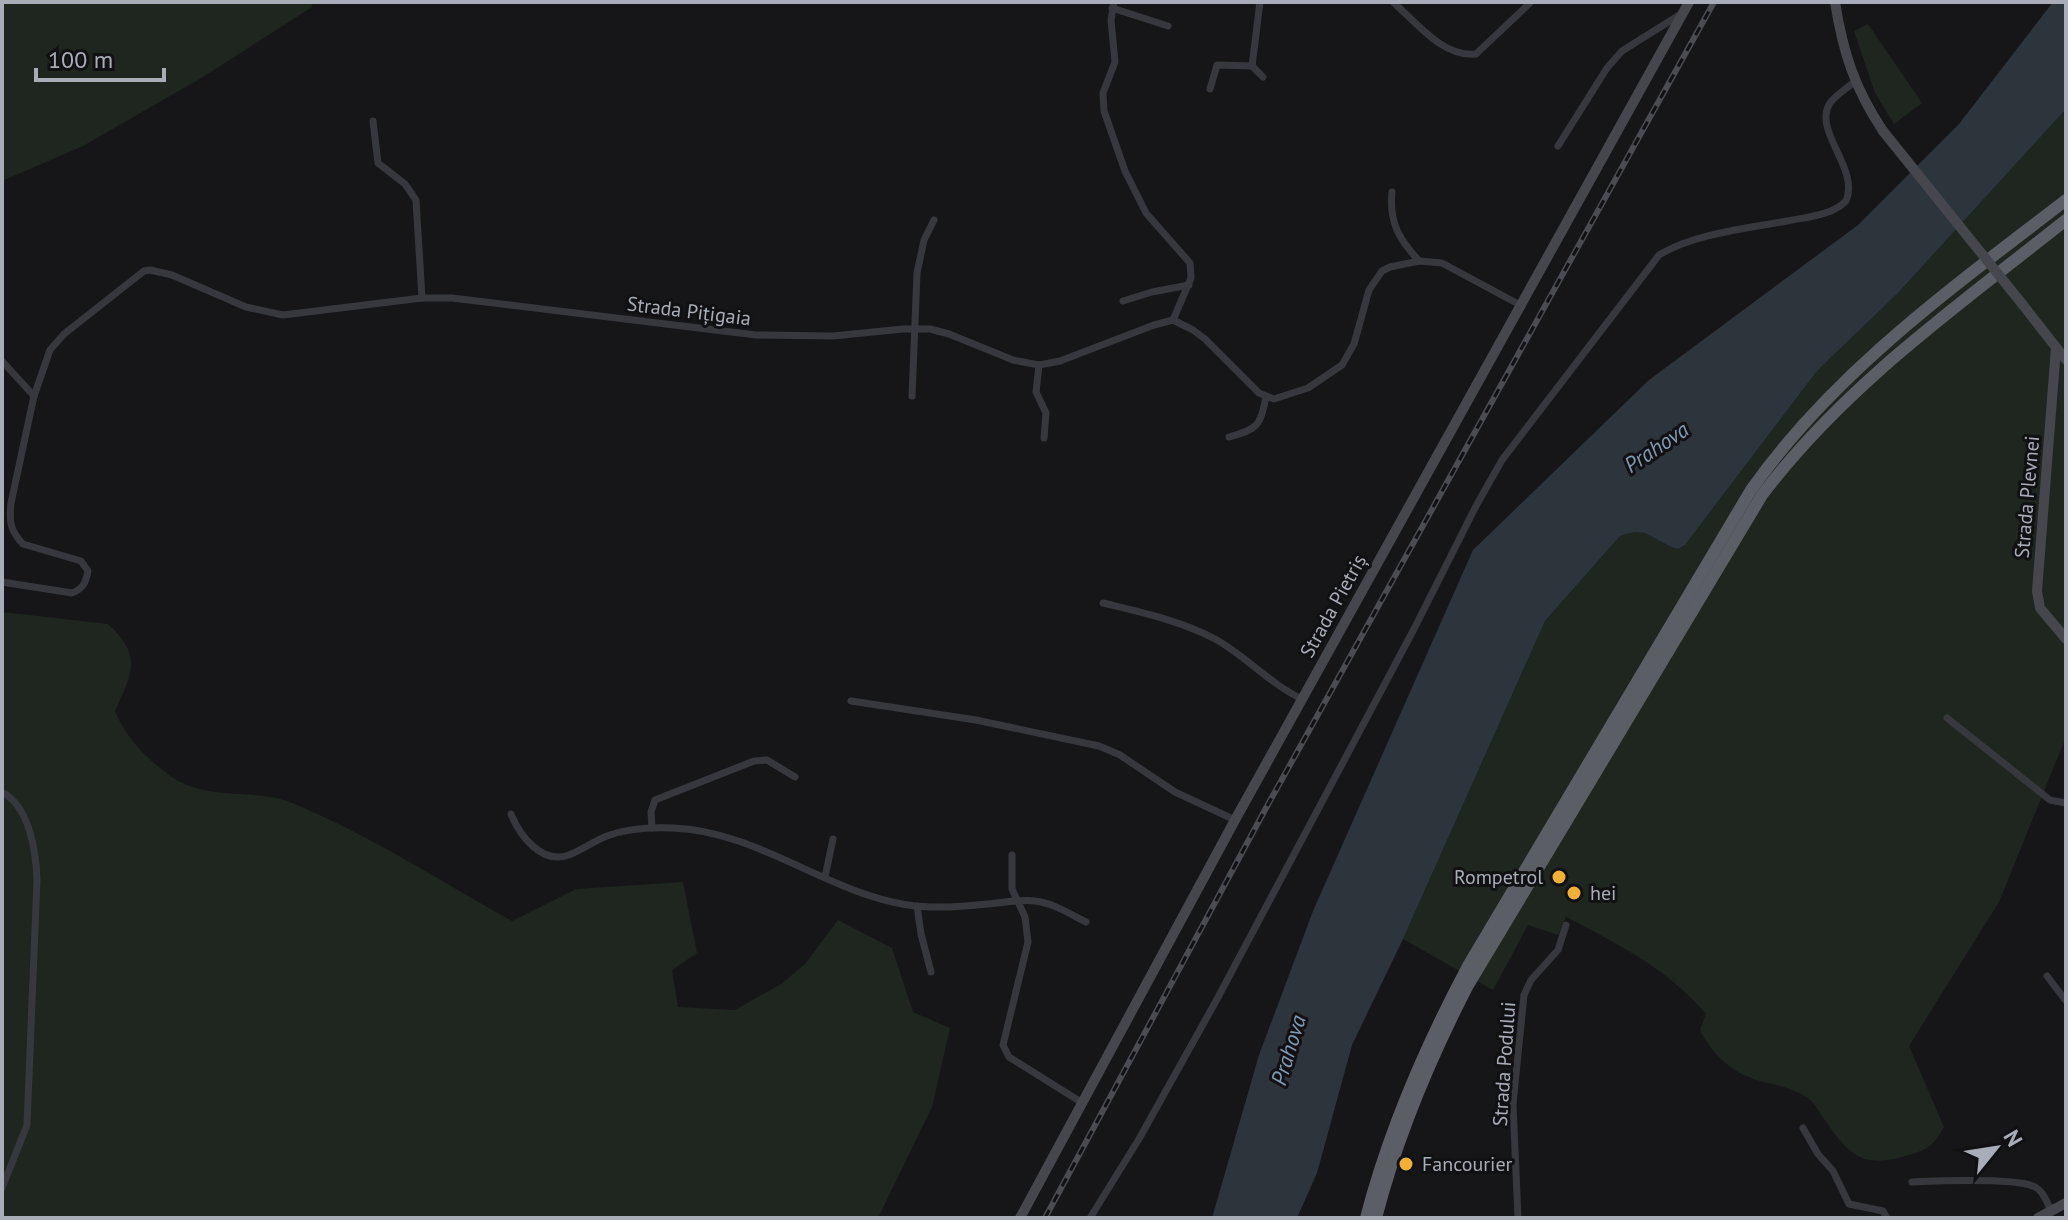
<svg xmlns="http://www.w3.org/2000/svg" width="2068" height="1220" font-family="'PT Sans',sans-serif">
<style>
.green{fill:#1e261f}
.water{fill:#2c353c}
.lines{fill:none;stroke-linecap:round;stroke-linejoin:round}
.minor{stroke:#37383d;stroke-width:7}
.secondary{stroke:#45474d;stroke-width:10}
.trunk{stroke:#5b5e65;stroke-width:12}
.rail-casing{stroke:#4a4c52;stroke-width:6}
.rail{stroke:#111113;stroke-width:3;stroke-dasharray:9;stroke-linecap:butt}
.secondary-bridge{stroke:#45474d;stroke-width:10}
.poi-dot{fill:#f2b134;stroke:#111113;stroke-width:3}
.labels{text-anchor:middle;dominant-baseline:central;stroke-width:6;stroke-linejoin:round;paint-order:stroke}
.street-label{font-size:20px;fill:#a8adb8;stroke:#111113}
.poi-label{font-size:20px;fill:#a8adb8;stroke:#111113;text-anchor:start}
.water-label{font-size:22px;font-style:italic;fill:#7f9bb3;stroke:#111113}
</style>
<rect width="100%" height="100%" fill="#161618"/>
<!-- green -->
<g class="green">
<polygon points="2,2 312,2 312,7 203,77 83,146 2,181"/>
<polygon points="1868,24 1922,103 1894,124 1875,93 1854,31"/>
<path d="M2066 109V737L1999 902 1909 1046 1944 1127C1932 1149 1926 1150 1902 1157 1859 1169 1847 1151 1824 1119 1819 1112 1815 1104 1809 1099 1790 1085 1767 1085 1746 1076 1726 1067 1709 1049 1700 1030L1706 1014C1668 969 1618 944 1566 917L1558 935 1528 925 1493 990 1403 939 1545 621 1620 536C1648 523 1653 542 1678 549L1685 545 1817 371 1898 293Z"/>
<path d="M2 612 108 624C143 656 132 673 115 711 126 738 145 757 169 775 208 803 254 787 292 803 366 833 442 882 512 921L576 889 683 882 697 953 672 970 678 1007 735 1010 781 984 805 964 838 920 892 948 913 1012 950 1028 932 1107 878 1218H2Z"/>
</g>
<!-- water -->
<path class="water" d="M2053 2H2066V109L1898 293 1817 371 1685 545 1678 549C1653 542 1648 524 1620 536L1545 621 1403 939 1352 1045 1317 1173 1297 1218H1212L1259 1055 1313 911 1473 550 1649 380 1858 225 1959 124Z"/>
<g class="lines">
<!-- minor -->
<g class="minor">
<polyline points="1114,2 1111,20 1115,62 1103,93 1104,111 1125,171 1146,213 1190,263 1191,278 1173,320"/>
<path d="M1393 2C1416 22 1443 58 1476 54L1531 2"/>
<polyline points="1112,8 1168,26"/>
<polyline points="1252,66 1260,2"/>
<polyline points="1210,89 1217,65 1252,66 1263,77"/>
<polyline points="373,121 378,163 405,184 416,200 422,298"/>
<polyline points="1558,146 1607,68 1622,51 1681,14"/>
<path d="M1392 192C1389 223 1399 239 1419 261"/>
<polyline points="1123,301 1152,292 1189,285"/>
<polyline points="2,361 34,396"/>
<polyline points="1039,365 1036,392 1046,413 1044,438"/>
<polyline points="912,396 917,273 924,240 934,220"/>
<path d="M1229 437C1258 429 1260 426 1266 397"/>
<path d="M2 582 72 593C83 589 86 582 88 571L81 561 23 544C10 531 9 521 11 503L34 396 50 350 64 334 144 271 150 270 172 275 246 307 283 315 422 298H452L756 335 833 336 903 329H930L949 334 1013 360 1039 365 1060 361 1154 325 1173 320 1193 330 1205 339 1259 393 1274 399 1308 388 1342 365 1354 344 1369 290 1382 271 1390 267 1419 261 1442 263 1522 306"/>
<path d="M1103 603C1140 612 1182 621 1215 639 1246 656 1270 684 1302 699"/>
<polyline points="851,701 976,720 1099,746 1120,755 1175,792 1235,820"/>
<polyline points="1947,718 2050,800 2066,803"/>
<path d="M2 792C30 807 36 852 37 880L27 1125 2 1188"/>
<path d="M511 814C520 836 542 865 569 855 582 850 594 841 607 836 628 828 651 827 673 828 758 831 825 892 908 905 934 909 961 907 987 904 1002 903 1020 899 1035 901 1053 903 1070 914 1086 922"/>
<polyline points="652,828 651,812 655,800 754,761 767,760 795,777"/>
<polyline points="1012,855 1012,889 1025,917 1028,942 1003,1045 1009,1057 1081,1102"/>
<polyline points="825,877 833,839"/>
<polyline points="917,906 921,934 931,972"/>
<polyline points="2047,976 2066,1001"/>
<polyline points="1803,1128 1818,1154 1833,1171 1849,1204 1883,1211 1887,1218"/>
<path d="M1912 1182C1936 1181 2012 1178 2033 1186 2043 1190 2047 1202 2051 1211"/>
<path d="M1090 1218 1139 1139 1216 1001 1414 629 1476 506 1502 460 1659 255C1693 234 1748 228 1787 221 1807 217 1831 216 1846 201 1860 168 1812 131 1830 103 1836 95 1846 89 1854 82"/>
<polyline points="1518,1218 1513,1104 1524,995 1531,980 1558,950 1566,925"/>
</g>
<!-- secondary -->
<g class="secondary">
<path d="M1835 2C1843 53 1855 89 1883 131"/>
<polyline points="2023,305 2066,360"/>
<polyline points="2056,348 2037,591 2040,608 2066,639"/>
<polyline points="1020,1218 1235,820 1689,2"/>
<polyline points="2038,1218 2066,1203"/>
</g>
<!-- trunk -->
<g class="trunk">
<path d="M1366 1218C1389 1129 1425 1047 1468 966L1751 490C1834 372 1952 288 2066 200"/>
<path d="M1376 1218C1397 1137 1429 1061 1467 987L1762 495C1845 385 1959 305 2066 220"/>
</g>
<!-- rail casing -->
<g class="rail-casing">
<polyline id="rail" points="1045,1218 1266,808 1714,2"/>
</g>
<!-- rail -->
<use href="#rail" class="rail"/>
<!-- secondary-bridge -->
<polyline class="secondary-bridge" points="1883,131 2023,305"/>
</g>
<!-- markers -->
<g class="poi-dot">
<circle cx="1559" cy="877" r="8"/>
<circle cx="1574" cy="893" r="8"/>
<circle cx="1406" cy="1164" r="8"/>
</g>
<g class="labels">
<!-- street labels -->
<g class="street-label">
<text transform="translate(689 311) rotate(7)">Strada Pițigaia</text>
<text transform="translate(2027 497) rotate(-85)">Strada Plevnei</text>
<text transform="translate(1333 606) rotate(-61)">Strada Pietriș</text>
<text transform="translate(1504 1064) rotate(-86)">Strada Podului</text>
</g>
<!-- poi labels -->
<g class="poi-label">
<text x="1543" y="877" text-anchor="end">Rompetrol</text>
<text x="1590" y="893">hei</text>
<text x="1422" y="1164">Fancourier</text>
</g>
<!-- water labels -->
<g class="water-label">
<text transform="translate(1656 447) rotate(-34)">Prahova</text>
<text transform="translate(1288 1050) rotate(-73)">Prahova</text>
</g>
</g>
<!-- border -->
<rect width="2068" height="1220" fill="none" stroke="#a8adb8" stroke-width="8"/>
<!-- north arrow -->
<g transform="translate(1996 1148) rotate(60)" stroke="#111113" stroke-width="6" paint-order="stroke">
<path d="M0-6L14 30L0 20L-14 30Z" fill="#a8adb8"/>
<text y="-12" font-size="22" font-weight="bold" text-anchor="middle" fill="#a8adb8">N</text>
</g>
<!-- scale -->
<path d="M36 68v12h128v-12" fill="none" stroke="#a8adb8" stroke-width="4"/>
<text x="48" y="68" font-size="24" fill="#a8adb8" stroke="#111113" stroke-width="6" paint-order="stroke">100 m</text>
</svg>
